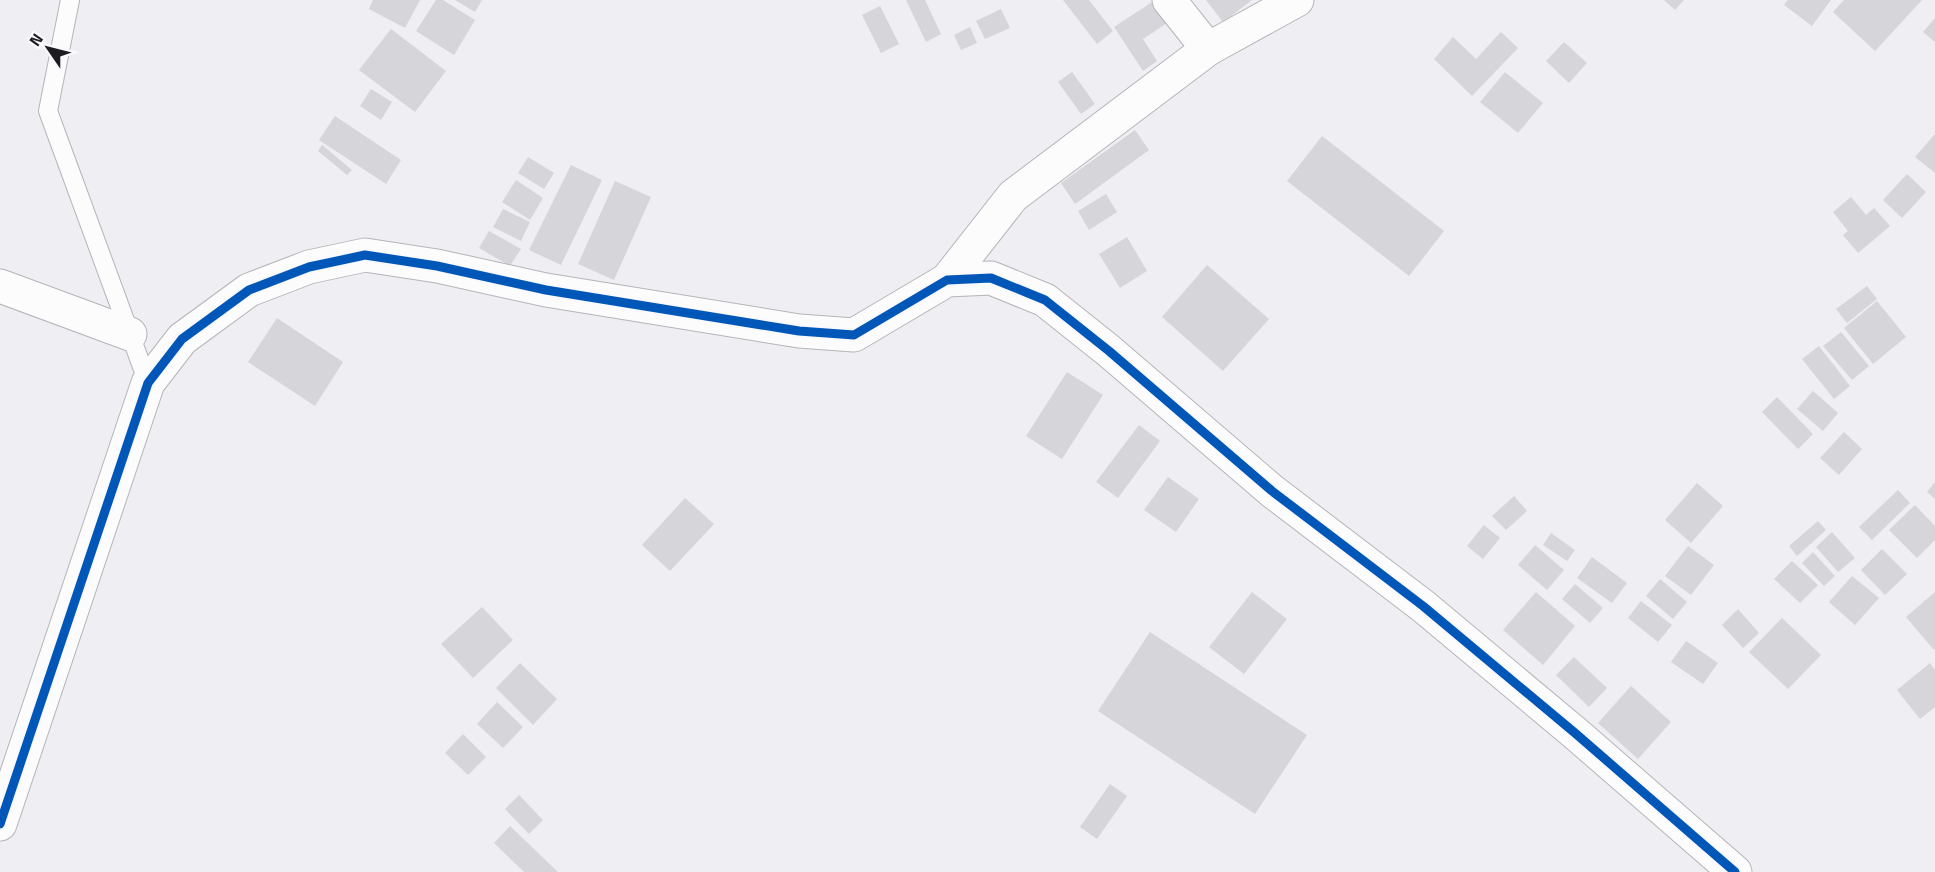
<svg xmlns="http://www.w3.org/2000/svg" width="1935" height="872" font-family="'Titillium Web',sans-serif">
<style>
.building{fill:#d6d6da}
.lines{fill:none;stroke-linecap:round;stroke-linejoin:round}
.service-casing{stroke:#b5b5b9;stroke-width:20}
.minor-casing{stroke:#b5b5b9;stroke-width:35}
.tertiary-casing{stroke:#b5b5b9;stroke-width:35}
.service{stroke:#fcfcfd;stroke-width:18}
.minor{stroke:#fcfcfd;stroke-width:33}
.tertiary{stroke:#fcfcfd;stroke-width:33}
.cycleway-casing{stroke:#f9f9fe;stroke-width:13}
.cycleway{stroke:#0057b8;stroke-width:9}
</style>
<rect width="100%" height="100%" fill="#eeeef3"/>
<!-- building -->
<g class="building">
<polygon points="373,0 420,0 405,28 369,9"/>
<polygon points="436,0 443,0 475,20 454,55 416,31"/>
<polygon points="455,0 482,0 475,12"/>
<polygon points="906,0 925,0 941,34 926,42"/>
<polygon points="1063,0 1089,0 1113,31 1097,44"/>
<polygon points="1155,0 1170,21 1143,39 1157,61 1143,71 1114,27"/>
<polygon points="1206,0 1252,0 1223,22"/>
<polygon points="1664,0 1684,0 1675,10"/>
<polygon points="1788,0 1831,0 1812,26 1784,5"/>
<polygon points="1844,0 1922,0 1875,51 1833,12"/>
<polygon points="880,6 899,44 881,53 862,15"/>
<polygon points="1001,9 1010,28 985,39 976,21"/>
<polygon points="1935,18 1935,42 1923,32"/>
<polygon points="970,27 977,43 961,50 954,35"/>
<polygon points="391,29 446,71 415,112 359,70"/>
<polygon points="1501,32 1518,48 1472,96 1434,59 1453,37 1476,59"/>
<polygon points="1564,42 1587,63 1569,83 1546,61"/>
<polygon points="1072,72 1095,104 1081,114 1058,82"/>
<polygon points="1505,72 1543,103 1518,133 1480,102"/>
<polygon points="371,89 392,102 381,120 360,106"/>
<polygon points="335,116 401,160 386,184 319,140"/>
<polygon points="1135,130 1149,150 1075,204 1061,183"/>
<polygon points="1935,134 1935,173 1915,157"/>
<polygon points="1322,136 1444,231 1409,276 1287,181"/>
<polygon points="322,145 352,170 347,175 318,151"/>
<polygon points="528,157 554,173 544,189 518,173"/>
<polygon points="571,165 602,180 561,265 529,250"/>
<polygon points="1907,174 1926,192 1902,218 1883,200"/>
<polygon points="516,180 543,198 530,220 502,202"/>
<polygon points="615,181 651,197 614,280 578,264"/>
<polygon points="1106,194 1117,212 1089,230 1078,211"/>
<polygon points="1851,197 1866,215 1874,208 1890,226 1858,253 1843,235 1848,231 1833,212"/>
<polygon points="503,209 530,222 521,241 493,227"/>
<polygon points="489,231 521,249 510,266 479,248"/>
<polygon points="1127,237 1147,271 1120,288 1099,254"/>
<polygon points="1207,265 1269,319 1223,371 1162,317"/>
<polygon points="1867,286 1877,299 1847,323 1836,309"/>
<polygon points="1877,301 1906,337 1873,364 1844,328"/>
<polygon points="277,318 343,362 315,406 248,362"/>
<polygon points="1841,332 1869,366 1852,380 1823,346"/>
<polygon points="1819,346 1850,386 1834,399 1802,359"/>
<polygon points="1067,372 1103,395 1062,459 1026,436"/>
<polygon points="1813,391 1838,413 1823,431 1797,409"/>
<polygon points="1777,397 1813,434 1798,449 1762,412"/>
<polygon points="1139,425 1160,441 1118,498 1096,482"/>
<polygon points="1844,432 1862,449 1839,475 1820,458"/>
<polygon points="1168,477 1199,499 1176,532 1144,510"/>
<polygon points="1935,482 1935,499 1927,492"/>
<polygon points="1697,483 1723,506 1691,543 1665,520"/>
<polygon points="1898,490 1910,503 1872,540 1859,527"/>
<polygon points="1514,496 1527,511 1506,530 1492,516"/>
<polygon points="685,498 714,524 670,571 642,545"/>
<polygon points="1915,505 1935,526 1935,540 1917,558 1889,530"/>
<polygon points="1818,521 1826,530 1797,556 1789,546"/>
<polygon points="1484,525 1500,538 1483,559 1467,546"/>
<polygon points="1832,532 1855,558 1838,572 1816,547"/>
<polygon points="1551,533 1575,550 1567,561 1543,545"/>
<polygon points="1535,545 1564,570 1547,590 1518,565"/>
<polygon points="1688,546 1714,565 1691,595 1665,576"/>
<polygon points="1882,549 1907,574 1885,595 1861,570"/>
<polygon points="1813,552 1835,576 1824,586 1802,563"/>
<polygon points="1592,557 1627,583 1612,603 1577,578"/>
<polygon points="1792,561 1818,585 1800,603 1774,579"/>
<polygon points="1852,576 1879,598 1855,625 1829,602"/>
<polygon points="1660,579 1687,602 1673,619 1646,596"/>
<polygon points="1575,584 1603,608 1590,623 1562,599"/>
<polygon points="1252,592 1287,619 1244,674 1209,647"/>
<polygon points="1536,592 1575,626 1543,665 1503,630"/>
<polygon points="1935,592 1935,649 1934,650 1906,617"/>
<polygon points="1641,601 1672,625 1658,642 1628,618"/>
<polygon points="482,607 513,640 473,678 441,644"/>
<polygon points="1738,609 1759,633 1743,648 1722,625"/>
<polygon points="1782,618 1821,655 1788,689 1749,652"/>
<polygon points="1150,632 1307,735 1255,814 1098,711"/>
<polygon points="1686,641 1718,663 1703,684 1671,662"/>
<polygon points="1574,657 1607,688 1589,707 1556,675"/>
<polygon points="520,663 557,699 533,725 496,688"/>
<polygon points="1930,663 1935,670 1935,707 1920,719 1897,690"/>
<polygon points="1631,686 1671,722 1638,759 1598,723"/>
<polygon points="497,702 523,727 503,748 477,724"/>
<polygon points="463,734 486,757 468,775 445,753"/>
<polygon points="1110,784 1127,796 1097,839 1080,827"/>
<polygon points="519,795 543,820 529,834 505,809"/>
<polygon points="510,826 558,872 524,872 494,843"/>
</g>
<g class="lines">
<!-- service casing -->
<g class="service-casing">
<polyline id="service" points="70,0 48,111 148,383"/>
</g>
<!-- minor casing -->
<g class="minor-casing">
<g id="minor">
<polyline points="1169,0 1208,49"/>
<polyline points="0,286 130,334"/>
</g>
</g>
<!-- tertiary casing -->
<g class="tertiary-casing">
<g id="tertiary">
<polyline points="947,280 1013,196 1208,49 1297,0"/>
<polyline points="0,824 148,383 182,339 249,290 309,267 365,255 437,266 546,290 799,331 854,335 947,280 991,278 1045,300 1109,351 1272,491 1423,606 1575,733 1735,872"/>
</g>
</g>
<!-- service -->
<use href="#service" class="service"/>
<!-- minor -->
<use href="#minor" class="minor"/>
<!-- tertiary -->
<use href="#tertiary" class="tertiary"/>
<!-- cycleway casing -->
<g class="cycleway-casing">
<polyline id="cycleway" points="0,824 148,383 182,339 249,290 309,267 365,255 437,266 546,290 799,331 854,335 947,280 991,278 1045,300 1109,351 1272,491 1423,606 1575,733 1735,872"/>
</g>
<!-- cycleway -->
<use href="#cycleway" class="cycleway"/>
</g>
<!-- north arrow -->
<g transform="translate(48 48) rotate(305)" stroke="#f9f9fe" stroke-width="4.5" paint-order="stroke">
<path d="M0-4.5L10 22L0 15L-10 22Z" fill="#1d1d21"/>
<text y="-9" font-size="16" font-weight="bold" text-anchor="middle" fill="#1d1d21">N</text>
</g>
</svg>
